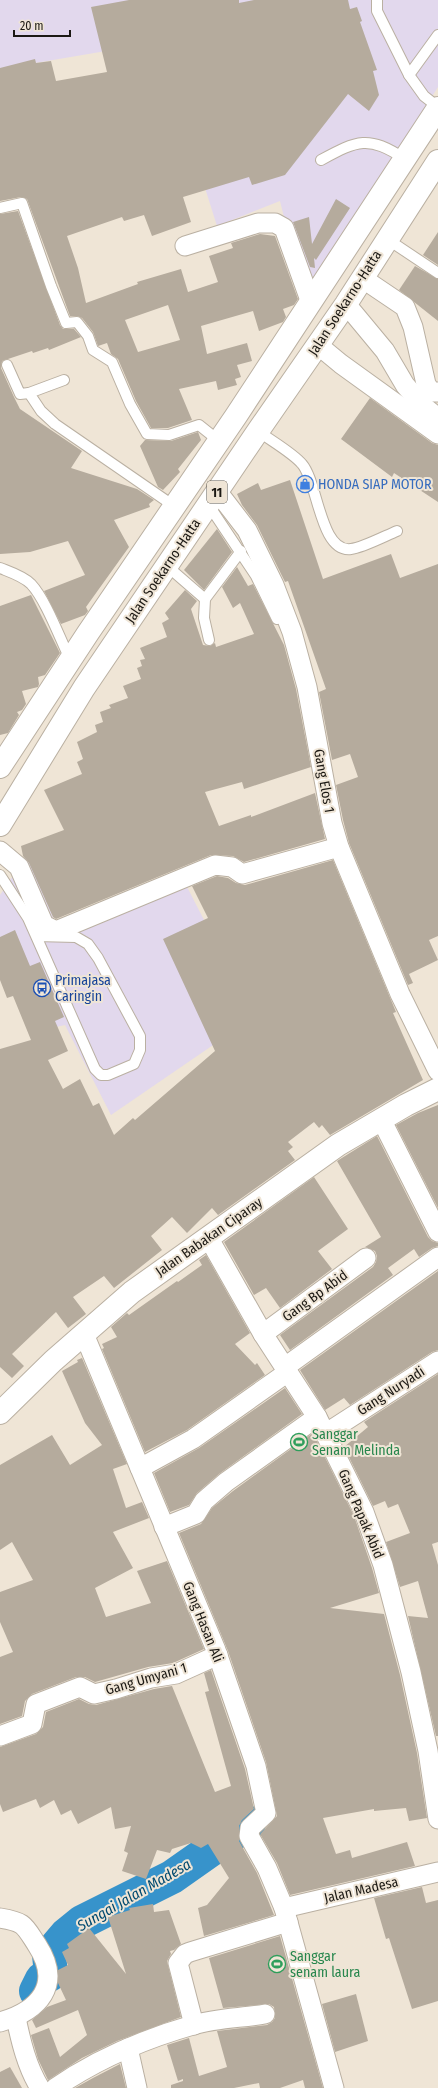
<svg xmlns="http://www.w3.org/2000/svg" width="438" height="2088" font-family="'Fira Sans Condensed',sans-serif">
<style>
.industrial{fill:#e2d8ed}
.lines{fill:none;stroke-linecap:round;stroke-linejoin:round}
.river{stroke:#3793cb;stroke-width:34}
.building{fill:#b5ab9d;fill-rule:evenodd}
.service-casing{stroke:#bab0a2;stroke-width:12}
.minor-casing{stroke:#bab0a2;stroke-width:21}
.tertiary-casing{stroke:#bab0a2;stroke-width:24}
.trunk-casing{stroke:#bab0a2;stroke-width:24}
.service{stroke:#fff;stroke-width:10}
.minor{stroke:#fff;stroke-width:19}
.tertiary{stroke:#fff;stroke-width:22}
.trunk{stroke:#fff;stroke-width:22}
.labels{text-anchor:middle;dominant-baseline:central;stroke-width:4;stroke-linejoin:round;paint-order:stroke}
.shield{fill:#efe5d6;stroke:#5b564e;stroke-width:1}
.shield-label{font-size:13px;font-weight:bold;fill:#1c1914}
.street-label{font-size:14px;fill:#1c1914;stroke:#efe5d6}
.shop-label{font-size:14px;fill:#366cbe;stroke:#efe5d6;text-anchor:start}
.transit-label{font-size:14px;fill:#164399;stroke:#efe5d6;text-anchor:start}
.leisure-label{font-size:14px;fill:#27864d;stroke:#efe5d6;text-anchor:start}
.water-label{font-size:15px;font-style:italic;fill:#004a70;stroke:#efe5d6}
</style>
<rect width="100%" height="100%" fill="#efe5d6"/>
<!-- industrial -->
<g class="industrial">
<polygon points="0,0 438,0 438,87 304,298 280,201 217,226 159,42 0,69"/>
<polygon points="27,855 58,929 186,885 254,1017 111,1115 65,1025 38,1031 0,965 0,895"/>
</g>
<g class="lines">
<!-- river -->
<polyline class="river" points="36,1991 42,1979 51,1974 49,1955 66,1935 82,1922 172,1877 249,1823"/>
</g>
<!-- building -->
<g class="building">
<path d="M129 0H239V3L254 0H348L350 9 357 7 362 21 360 22 377 70 373 71 379 95 369 111 348 94 285 175 252 185 249 177 183 197 191 222 152 236 144 215 124 221 122 217 67 236 78 268 86 303 138 284 137 282 181 269 188 292 218 282 209 256 233 248 231 243 260 234 275 236 298 299 294 305 283 309 286 317 283 322 259 331 253 311 201 326 207 354 247 343 252 361 237 365 241 377 235 379 237 385 218 390 216 381 179 389 192 420 168 428H151L136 401 118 359 111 354 107 343 98 346 93 332 82 318 77 316H70L27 199 21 197 0 201V68L35 59 36 63 51 61 56 81 107 72 91 7ZM168 305 180 340 138 352 125 320Z"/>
<polygon points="336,199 350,208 316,260 314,258 315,268 310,267 293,222 309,217 312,244"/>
<polygon points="18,211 60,325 63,329 74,329 81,337 49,350 48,348 33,353 32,351 2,361 1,368 14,397 20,409 82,451 71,468 137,489 154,500 149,504 150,507 114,520 129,547 86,607 88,611 85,615 61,624 44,591 85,575 68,541 30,552 0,554 0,214"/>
<polygon points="438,232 438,265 423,255"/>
<polygon points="415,266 438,279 438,321 399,290"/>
<polygon points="370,398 432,443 438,445 438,502 394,473 392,477 341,439"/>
<polygon points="198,432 201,440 178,469 180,472 163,490 158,487 140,446 145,440 171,441"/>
<polygon points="290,480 323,579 391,554 400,578 438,564 438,936 429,940 438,960 409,974 413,983 408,985 349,843 343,820 336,785 358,777 350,754 332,760 319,692 326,689 288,581 285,582 257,525 242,505 237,494 258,483 261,490"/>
<polygon points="217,529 232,552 204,590 184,570"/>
<polygon points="237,567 248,586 253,584 284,645 296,689 311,767 244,789 242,782 205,792 219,826 251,815 251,817 315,793 325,839 244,862 233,856 211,855 56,919 53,917 29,863 23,856 21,846 64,830 44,790 82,774 77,762 83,759 77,742 97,732 95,725 103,722 100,712 111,708 109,705 128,698 123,686 141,679 137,668 142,666 140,660 145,659 140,648 167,637 162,623 169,619 165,613 185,590 197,601 191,609 203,645 210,646 215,643 216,647 254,634 240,603 233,608 222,587"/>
<polygon points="31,595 60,653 45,675 38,677 39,684 38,687 22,691 26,704 22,710 17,712 19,715 8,733 0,735 0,606"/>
<polygon points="333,860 396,1012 393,1013 423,1080 330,1135 322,1125 319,1128 314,1122 288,1142 293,1147 288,1151 295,1160 218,1215 212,1208 187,1233 172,1217 151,1236 162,1250 114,1288 104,1276 73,1297 86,1314 68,1328 56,1312 12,1354 24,1366 12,1378 0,1367 0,1049 31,1040 13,996 7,998 0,980 0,937 15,930 30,966 40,962 64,1017 55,1021 68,1051 48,1060 63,1089 80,1079 93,1106 99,1103 114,1135 133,1118 135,1120 215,1051 163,939 208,918 192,886 217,876 228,878 236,883 245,885"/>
<polygon points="438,1105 438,1208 396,1125 418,1113"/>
<polygon points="377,1136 428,1237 432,1241 438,1243 438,1246 432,1248 419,1257 414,1249 388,1268 393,1275 290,1350 280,1335 373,1267 376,1262 377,1256 375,1251 365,1247 381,1237 337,1161"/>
<polygon points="314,1177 348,1229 318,1251 332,1269 280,1308 266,1288 254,1295 224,1242"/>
<polygon points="206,1255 250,1333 235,1344 255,1365 257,1363 265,1375 187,1430 145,1452 102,1349 104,1348 102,1344 117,1337 111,1327 127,1313 129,1315 177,1281 178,1282 202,1265 199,1260"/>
<polygon points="438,1271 438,1350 432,1352 350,1405 344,1398 325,1410 300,1370"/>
<polygon points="82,1358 127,1464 113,1469 126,1508 142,1502 149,1518 113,1532 133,1568 95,1588 106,1617 151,1603 137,1571 167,1561 204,1649 173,1663 148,1667 95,1682 85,1677 76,1677 32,1694 25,1701 22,1716 0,1724 0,1657 13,1652 0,1622 0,1592 33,1580 12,1542 0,1550 0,1465 52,1435 70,1465 102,1445 85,1423 62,1371 78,1362 77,1360"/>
<polygon points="438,1374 438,1542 432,1544 438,1565 438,1736 436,1736 408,1616 428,1618 418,1581 400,1587 386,1542 410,1533 398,1504 388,1508 385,1501 373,1506 344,1447 368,1427 364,1422"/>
<polygon points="285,1388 302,1414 219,1474 197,1493 189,1505 170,1512 154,1473 199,1448"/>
<polygon points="313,1433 354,1516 372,1568 379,1593 330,1608 384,1614 400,1675 417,1753 427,1818 409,1821 406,1808 374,1811 374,1809 323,1818 336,1854 350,1850 352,1858 407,1842 415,1866 290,1895 277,1863 260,1834 277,1816 266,1762 228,1651 179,1533 201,1524 212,1508 233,1491"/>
<polygon points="211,1670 245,1769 254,1809 242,1820 239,1826 239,1841 257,1873 274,1915 204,1936 198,1908 207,1905 229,1878 208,1844 201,1848 191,1843 172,1849 170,1853 157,1850 146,1879 122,1871 128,1853 124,1851 131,1826 115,1829 111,1807 78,1824 71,1810 61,1815 54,1800 40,1808 36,1799 3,1812 0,1804 0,1747 36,1734 43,1727 46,1712 79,1699 89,1704 96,1705 154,1689 172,1686 215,1792 231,1786 205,1692 209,1691 204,1673"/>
<polygon points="422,1887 426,1903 438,1900 438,2001 412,2009 389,1938 386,1939 374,1898"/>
<polygon points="153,1904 154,1912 169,1910 181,1944 174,1950 170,1951 171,1954 167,1961 181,2017 117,2041 82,2058 48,2080 38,2059 31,2035 49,2028 60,2057 87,2035 78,2010 36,2028 32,2020 47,2007 66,2000 58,1983 58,1970 68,1965 62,1952 69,1948 67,1944 89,1928 126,1974 108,1917 130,1910 129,1908"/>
<polygon points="280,1936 323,2088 305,2088 303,2080 280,2088 260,2088 259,2083 234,2088 171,2088 171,2085 183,2081 183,2079 178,2081 167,2045 189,2038 199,2076 227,2067 217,2031 267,2025 272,2022 275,2018 274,2007 269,2004 223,2008 209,1958"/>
<polygon points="356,1994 368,2041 335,2052 322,2004"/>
<polygon points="120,2064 126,2088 75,2088 93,2078"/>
<polygon points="10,2067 22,2088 0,2088 0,2072"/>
</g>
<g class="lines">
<!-- service casing -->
<g class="service-casing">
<g id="service">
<polyline points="377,0 377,11 409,75 424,96 438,107"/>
<polyline points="409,75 438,35"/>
<path d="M321 160C358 140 368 135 405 159"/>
<polyline points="0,208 22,203 51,286 66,323 77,322 88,336 93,350 112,362 130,404 147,434 169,435 199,425 219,441"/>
<polyline points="387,239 438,273"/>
<polyline points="7,365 20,394 29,393"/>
<polyline points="64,380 29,393 41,411 55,424 174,506"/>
<path d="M258 431C270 440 293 453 302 464 318 482 320 553 351 549 362 548 385 536 397 531"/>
<polyline points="208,504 256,576 277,619"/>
<polyline points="167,566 205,599"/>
<path d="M0 568C10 572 23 576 31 584 46 600 60 639 70 659"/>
<polyline points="209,640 204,618 205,599 241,551"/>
<polyline points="0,875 28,918 36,936 95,1069 101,1075 108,1075 134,1064 140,1050 140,1036 98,958 88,944 76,937 36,936"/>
</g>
</g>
<!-- minor casing -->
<g class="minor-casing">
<g id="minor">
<polyline points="185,246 258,223 275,223 284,228 311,303"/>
<polyline points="362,278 405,307 413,327 426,384 431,392 438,392"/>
<polyline points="346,304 385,351 405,385 422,405 438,418"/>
<polyline points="318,345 341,364 438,434"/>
<polyline points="217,491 247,530 274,585 292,632 307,687 332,823 339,847 400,994 438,1071"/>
<polyline points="0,851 19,867 44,925 56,931 215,865 232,867 242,874 339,847"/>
<polyline points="381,1119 438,1232"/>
<polyline points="208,1237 263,1334 317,1417 364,1512 383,1565 411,1672 428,1751 438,1819"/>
<polyline points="84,1334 216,1650 256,1766 266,1813 250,1828 249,1836 267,1868 284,1908 334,2088"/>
<polyline points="263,1334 366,1258"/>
<polyline points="285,1367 438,1257"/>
<polyline points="325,1434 438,1361"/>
<polyline points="140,1468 193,1439 288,1372"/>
<polyline points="164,1527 196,1514 204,1501 226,1482 317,1417"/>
<polyline points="0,1736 32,1724 36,1704 80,1687 94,1694 116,1689 151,1678 176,1674 218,1655"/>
<polyline points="284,1908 438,1872"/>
<path d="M0 1918C25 1922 24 1925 37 1945 63 1985 39 2011 0 2022"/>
<path d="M16 2018C21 2042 27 2067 40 2088"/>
<polyline points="194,2025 178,1963 185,1954 190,1952 288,1922"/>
<polyline points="128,2048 137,2088"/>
<path d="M55 2088C97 2059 144 2039 193 2025 216 2018 242 2018 265 2014"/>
</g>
</g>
<!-- tertiary casing -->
<g class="tertiary-casing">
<polyline id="tertiary" points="0,1413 53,1361 132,1292 338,1145 406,1105 438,1089"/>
</g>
<!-- trunk casing -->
<g class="trunk-casing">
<g id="trunk">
<polyline points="0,767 88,633 236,416 438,108"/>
<polyline points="0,825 84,688 258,431 346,304 438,161"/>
</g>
</g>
<!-- service -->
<use href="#service" class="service"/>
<!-- minor -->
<use href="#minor" class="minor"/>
<!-- tertiary -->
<use href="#tertiary" class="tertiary"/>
<!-- trunk -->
<use href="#trunk" class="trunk"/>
</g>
<!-- icons -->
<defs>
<g id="shop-ring" transform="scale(0.9)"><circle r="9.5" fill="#efe5d6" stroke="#3f7fe0" stroke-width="1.5"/><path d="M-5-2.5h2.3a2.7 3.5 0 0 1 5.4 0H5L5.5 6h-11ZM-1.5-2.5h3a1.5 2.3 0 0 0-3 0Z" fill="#3f7fe0"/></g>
<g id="bus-ring" transform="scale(0.9)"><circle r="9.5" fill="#efe5d6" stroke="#1a4fb4" stroke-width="1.5"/><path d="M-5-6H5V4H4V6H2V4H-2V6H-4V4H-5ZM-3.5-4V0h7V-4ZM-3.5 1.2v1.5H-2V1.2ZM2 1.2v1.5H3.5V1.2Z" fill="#1a4fb4"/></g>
<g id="stadium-ring" transform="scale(0.9)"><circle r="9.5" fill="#efe5d6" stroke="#2e9e5b" stroke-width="1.5"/><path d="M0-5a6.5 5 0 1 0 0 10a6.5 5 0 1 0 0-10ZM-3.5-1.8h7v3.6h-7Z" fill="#2e9e5b"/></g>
</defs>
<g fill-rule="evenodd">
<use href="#shop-ring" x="305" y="484"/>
<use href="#bus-ring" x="42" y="988"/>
<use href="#stadium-ring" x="299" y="1442"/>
<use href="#stadium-ring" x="277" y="1964"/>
</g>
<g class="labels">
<!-- shield labels -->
<rect class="shield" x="207" y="481" width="20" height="22" rx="3"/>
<g class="shield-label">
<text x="217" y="492">11</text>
</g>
<!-- street labels -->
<g class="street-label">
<text transform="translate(345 303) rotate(-57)">Jalan Soekarno-Hatta</text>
<text transform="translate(163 571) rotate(-56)">Jalan Soekarno-Hatta</text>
<text transform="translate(324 781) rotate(80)">Gang Elos 1</text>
<text transform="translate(209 1237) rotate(-35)">Jalan Babakan Ciparay</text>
<text transform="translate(315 1296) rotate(-36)">Gang Bp Abid</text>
<text transform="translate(391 1391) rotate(-33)">Gang Nuryadi</text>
<text transform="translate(361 1514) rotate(67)">Gang Papak Abid</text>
<text transform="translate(203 1622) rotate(68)">Gang Hasan Ali</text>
<text transform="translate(146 1679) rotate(-16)">Gang Umyani 1</text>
<text transform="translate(361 1890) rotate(-13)">Jalan Madesa</text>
</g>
<!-- shop labels -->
<g class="shop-label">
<text x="318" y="484">HONDA SIAP MOTOR</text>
</g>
<!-- transit labels -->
<g class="transit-label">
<text x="55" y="980">Primajasa<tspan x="55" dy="16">Caringin</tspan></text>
</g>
<!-- leisure labels -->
<g class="leisure-label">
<text x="312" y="1434">Sanggar<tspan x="312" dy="16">Senam Melinda</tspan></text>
<text x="290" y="1956">Sanggar<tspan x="290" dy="16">senam laura</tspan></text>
</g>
<!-- water labels -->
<g class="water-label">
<text transform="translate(134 1895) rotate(-30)">Sungai Jalan Madesa</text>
</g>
</g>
<!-- scale -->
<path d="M14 30v6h56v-6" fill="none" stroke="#1c1914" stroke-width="2"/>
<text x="20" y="30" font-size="12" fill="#1c1914" stroke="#efe5d6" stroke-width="3" paint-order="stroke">20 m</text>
</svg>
